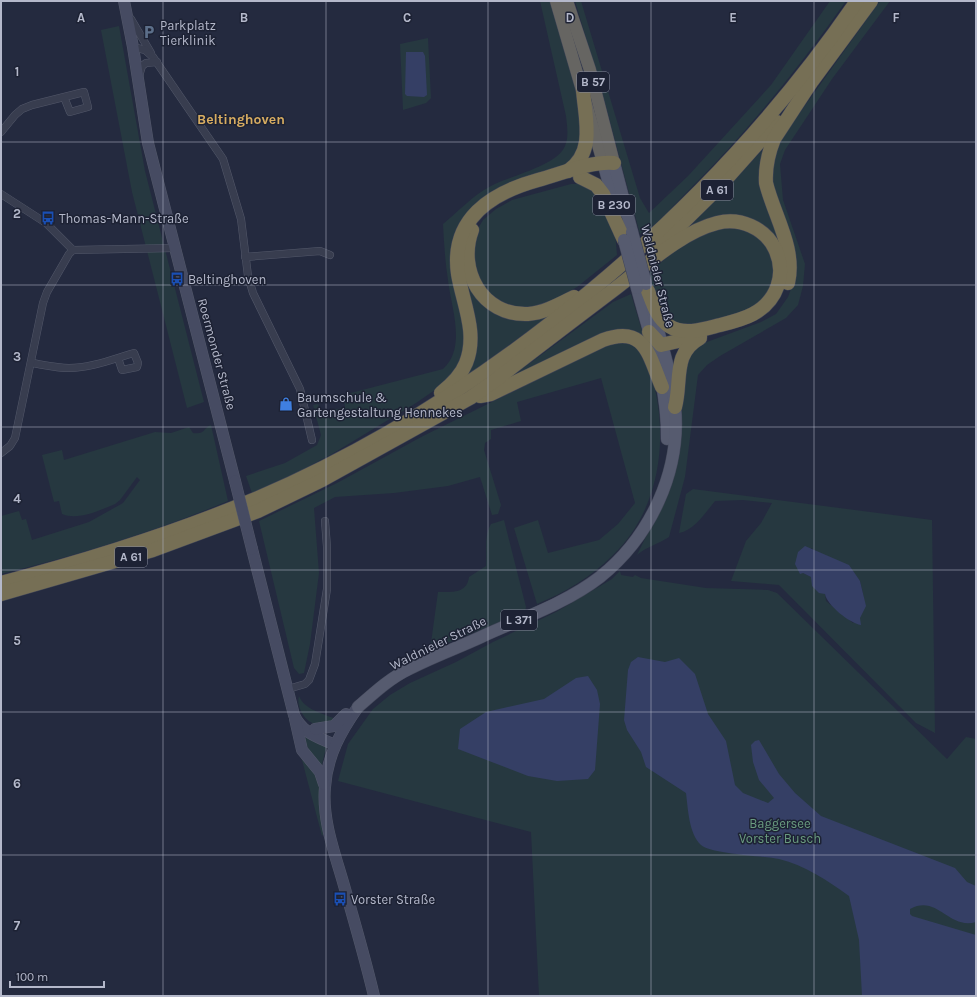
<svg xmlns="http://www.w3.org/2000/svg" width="977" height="997" font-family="Karla,sans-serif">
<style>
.green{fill:#263840;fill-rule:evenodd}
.water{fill:#353f65}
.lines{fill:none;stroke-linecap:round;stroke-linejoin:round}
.minor-casing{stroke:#53586a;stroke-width:8}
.secondary-casing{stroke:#53586a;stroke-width:12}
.primary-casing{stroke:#414658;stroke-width:13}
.trunk-casing{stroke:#404557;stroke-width:13}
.motorway-casing{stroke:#404557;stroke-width:15}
.minor{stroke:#383d4f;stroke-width:7}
.secondary{stroke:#464b62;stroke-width:11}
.primary{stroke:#565b6f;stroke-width:12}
.trunk{stroke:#666562;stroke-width:12}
.motorway{stroke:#766f55;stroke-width:14}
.secondary-bridge-casing{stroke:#53586a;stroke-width:12;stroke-linecap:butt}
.primary-bridge-casing{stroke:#414658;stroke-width:13;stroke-linecap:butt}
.secondary-bridge{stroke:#464b62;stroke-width:11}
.primary-bridge{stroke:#565b6f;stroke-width:12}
.grid{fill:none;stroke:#b4b8ca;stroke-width:1;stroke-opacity:0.55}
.labels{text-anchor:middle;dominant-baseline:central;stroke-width:3;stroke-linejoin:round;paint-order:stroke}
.shield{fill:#1d2234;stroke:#878b9d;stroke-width:1}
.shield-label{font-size:12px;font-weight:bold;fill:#b4b8ca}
.poi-label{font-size:13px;fill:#b4b8ca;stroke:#1d2234;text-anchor:start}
.street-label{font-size:13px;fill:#b4b8ca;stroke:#1d2234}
.park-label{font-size:13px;fill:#6a9c80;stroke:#1d2234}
.neighbourhood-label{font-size:14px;font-weight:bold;fill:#d8ad61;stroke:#1d2234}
.grid-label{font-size:13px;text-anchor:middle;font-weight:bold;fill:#b4b8ca;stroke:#1d2234;stroke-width:3;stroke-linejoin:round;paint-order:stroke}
</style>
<rect width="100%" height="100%" fill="#242a3f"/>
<!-- green -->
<g class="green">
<path d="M540 1H552L574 77 584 131 577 158 467 215 466 339 460 363 445 383 416 403 332 454 253 496 246 476 285 463 317 445 321 435 313 405 318 404 321 413 345 407 343 395 443 369C467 347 451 308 448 280 445 261 444 243 443 224 458 212 473 195 491 186 509 176 557 166 565 146 569 137 567 125 566 116Z"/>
<path d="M575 1H581L640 198 649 213 688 176 771 85 830 1H846C798 69 745 135 685 194 671 208 657 226 640 234L601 88Z"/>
<path d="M880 1H890L832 79 785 150 780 164 783 200 805 264 803 286 798 305 786 318 720 356 707 365 698 375 685 477 669 537C658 544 646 547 637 555L667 494 678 460 684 366 696 346 761 322 776 314 788 297 794 281 770 179 774 153 786 132Z"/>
<polygon points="119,26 145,171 204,402 187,408 132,192 101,30"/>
<polygon points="428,38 431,98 426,103 403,110 400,44"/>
<polygon points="769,143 767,149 781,236 783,262 744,220 681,236"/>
<polygon points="571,184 581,184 593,188 615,231 617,255 577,287 548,304 529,308 513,307 497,302 477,279 472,245 476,232 483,220 496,209 512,200"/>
<polygon points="482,213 466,242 489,306 559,309 458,382 470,361 464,284 463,239"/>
<path d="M736 227C756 235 762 237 772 257 791 301 727 326 694 325 688 325 680 326 676 324 672 322 664 317 661 313 654 302 650 284 650 272 669 256 690 236 714 230 721 228 729 228 736 227Z"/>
<polygon points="631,294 645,341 624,333 492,391 613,302"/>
<path d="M626 340 640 346C672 411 668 503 613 555 591 577 566 592 537 604L514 528 538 520 548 553 599 540 618 524 635 503 601 378 517 402 521 421 491 430V439L485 443 484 450 501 505 498 514 492 515 480 477 448 486 394 493 335 497 314 508 319 573 310 644 304 673 299 674 294 668 259 521 337 483 423 436 611 343Z"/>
<path d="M211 425 228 501C154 532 78 555 1 574V516L19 511 22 520 26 519 32 540 89 522 123 503 140 480 137 477 120 500 115 504C100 510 78 521 62 514L59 501 54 502 42 455 62 450 64 460 155 432 171 433 189 427 193 433C205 435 203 428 211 425Z"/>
<path d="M693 489 932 520 935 733 916 723 779 585 731 581 746 541 761 523 772 503 743 500 715 501C705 513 695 530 679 533L686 494ZM811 548 860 581C864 598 869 611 853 623L826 601 825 594 811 577 803 573Z"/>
<path d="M504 520 526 607 525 612 430 650 438 592C451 592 467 594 469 577L486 566C487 552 484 535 491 524Z"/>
<polygon points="620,571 621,575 633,577 635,575 641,578 706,588 768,590 777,593 947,759 966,737 976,739 976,996 539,996 531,832 338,781 348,744 373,709 390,695 410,683 456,662 493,642 556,612 612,579"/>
<path d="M299 696C304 710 325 714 338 720 331 721 321 725 315 724 304 721 296 706 299 696Z"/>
<polygon points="301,734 327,744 321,768 310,752"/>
<polygon points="297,741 319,778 319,809 324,833 322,836"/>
</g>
<!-- water -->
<g class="water">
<polygon points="406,52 423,52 425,56 427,95 424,97 407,96 405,94"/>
<path d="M805 546 849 565 860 581 866 606 860 618 861 625C849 623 827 605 825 594L819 593 812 586 811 577 803 573 800 574 795 564 798 552Z"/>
<path d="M638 657 665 662 679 658 695 674 708 714 726 741 735 785 743 793 768 803 774 798 759 780 753 762 751 745 755 741 759 740 779 774 795 793 821 816 955 868 967 882 976 886V922C948 930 938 894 910 909V914L912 916 976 935V996H862L859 940 849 896C828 881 805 865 779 859 764 856 711 854 701 845 689 834 688 809 686 793L646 767 641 752 627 730 624 720 628 670 631 662Z"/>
<polygon points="588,676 597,690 600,704 595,770 588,779 557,781 528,776 458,749 460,729 486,712 544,699 576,678"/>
</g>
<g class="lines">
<!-- minor casing -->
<g class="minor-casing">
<g id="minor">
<polyline points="131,19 151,53"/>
<polyline points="133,47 145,50 153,57 223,159 241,219 248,276 253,293 300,389 312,440"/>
<polyline points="139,76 142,66 146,63 157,62"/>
<polyline points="1,132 15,115 22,109 32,105 84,92 88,107 70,112 64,97"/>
<polyline points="1,194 46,223 73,250"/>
<polyline points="245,257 320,251 330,255"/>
<path d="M32 363C44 365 57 368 69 368 91 368 113 359 134 353L138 363 137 367 122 370 118 358"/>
<polyline points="1,453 10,446 15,438 43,303 47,292 69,254 73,250 175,248"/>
<polyline points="288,689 305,684 309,680 315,664 327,589 327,547 325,521"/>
</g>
</g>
<!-- secondary casing -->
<g class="secondary-casing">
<g id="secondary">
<polyline points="124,1 133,47 148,143 235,481"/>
<path d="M252 549 294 715C302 733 318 737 335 745"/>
<path d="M358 707C341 731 327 756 325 787 322 819 334 851 343 882 354 920 365 958 374 996"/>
<polyline points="295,719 302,750 320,772 324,784"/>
<polyline points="315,729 334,726 346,714"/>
</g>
</g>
<!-- primary casing -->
<g class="primary-casing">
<g id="primary">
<polyline points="603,162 617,213"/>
<polyline points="614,163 632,232"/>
<path d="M637 288C650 337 668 387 667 439"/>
<path d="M358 707C374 693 390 678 409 669 432 657 457 648 481 637 520 619 565 604 600 577 650 537 681 472 675 407 672 374 660 340 652 307"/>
</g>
</g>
<!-- trunk casing -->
<g class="trunk-casing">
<g id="trunk">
<polyline points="556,1 603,162"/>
<polyline points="567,1 590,70 614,163"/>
</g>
</g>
<!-- motorway casing -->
<g class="motorway-casing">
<g id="motorway">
<path d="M568 171C596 152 585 118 583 90"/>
<polyline points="580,177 596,185 603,194 624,240"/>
<path d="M472 230C457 270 482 316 528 314 544 313 560 304 574 297"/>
<polyline points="656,249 718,188 777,122"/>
<path d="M788 283C796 248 774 216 766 183 765 167 768 154 774 139L812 81 871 1"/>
<polyline points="649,332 661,345 700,336"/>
<path d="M441 393C451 385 461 376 466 363 478 333 463 304 458 274 450 219 491 193 538 180 561 174 590 161 614 163"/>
<path d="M480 396 491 394 603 340C646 324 649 357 662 387"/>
<path d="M675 407C682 382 672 353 700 338"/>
<path d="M1 583C88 560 175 533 258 498 492 397 713 211 857 1"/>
<path d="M1 594 153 550 258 511 322 480 470 398 493 382C534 350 575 319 616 288 645 266 681 232 717 223 740 217 765 228 775 249 787 274 777 301 753 314 742 320 728 323 716 326 701 330 683 335 669 326 657 318 653 304 648 291"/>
</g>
</g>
<!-- minor -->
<use href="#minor" class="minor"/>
<!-- secondary -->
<use href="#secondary" class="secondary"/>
<!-- primary -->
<use href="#primary" class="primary"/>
<!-- trunk -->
<use href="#trunk" class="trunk"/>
<!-- motorway -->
<use href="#motorway" class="motorway"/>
<!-- secondary-bridge casing -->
<g class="secondary-bridge-casing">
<polyline id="secondary-bridge" points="235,481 252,549"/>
</g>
<!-- primary-bridge casing -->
<g class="primary-bridge-casing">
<g id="primary-bridge">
<polyline points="632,232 646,284"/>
<polyline points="624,240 637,288"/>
</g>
</g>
<!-- secondary-bridge -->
<use href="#secondary-bridge" class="secondary-bridge"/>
<!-- primary-bridge -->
<use href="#primary-bridge" class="primary-bridge"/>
</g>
<!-- grid -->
<path class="grid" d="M163 1V996M326 1V996M488 1V996M651 1V996M814 1V996M1 142H976M1 285H976M1 427H976M1 570H976M1 712H976M1 855H976"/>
<!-- icons -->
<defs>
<g id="parking-bare" transform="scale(1.08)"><path d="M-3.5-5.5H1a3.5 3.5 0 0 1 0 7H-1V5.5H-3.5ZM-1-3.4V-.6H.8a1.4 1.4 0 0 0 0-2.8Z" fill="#5c6f8a" stroke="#1d2234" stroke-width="2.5" paint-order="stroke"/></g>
<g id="bus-bare" transform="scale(1.08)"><path d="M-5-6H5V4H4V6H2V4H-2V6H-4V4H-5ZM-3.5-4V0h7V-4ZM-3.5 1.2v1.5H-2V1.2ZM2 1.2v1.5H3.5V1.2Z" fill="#1a4fb4" stroke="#1d2234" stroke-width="2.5" paint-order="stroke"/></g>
<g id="shop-bare" transform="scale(1.08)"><path d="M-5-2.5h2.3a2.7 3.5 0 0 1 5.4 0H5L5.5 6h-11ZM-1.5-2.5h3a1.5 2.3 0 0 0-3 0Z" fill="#3f7fe0" stroke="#1d2234" stroke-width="2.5" paint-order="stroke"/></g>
</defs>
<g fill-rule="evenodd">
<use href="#parking-bare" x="149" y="32"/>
<use href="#bus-bare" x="48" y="218"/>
<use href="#bus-bare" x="177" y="279"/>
<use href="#shop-bare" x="286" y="404"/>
<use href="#bus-bare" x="340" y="899"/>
</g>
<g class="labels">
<!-- shield labels -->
<g class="shield">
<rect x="577" y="72" width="32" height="20" rx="3"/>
<rect x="701" y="180" width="32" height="20" rx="3"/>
<rect x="593" y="195" width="42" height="20" rx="3"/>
<rect x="115" y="547" width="32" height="20" rx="3"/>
<rect x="501" y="610" width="36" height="20" rx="3"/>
</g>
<g class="shield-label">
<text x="593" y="82">B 57</text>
<text x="717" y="190">A 61</text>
<text x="614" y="205">B 230</text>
<text x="131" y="557">A 61</text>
<text x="519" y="620">L 371</text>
</g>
<!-- poi labels -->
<g class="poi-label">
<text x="160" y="25">Parkplatz<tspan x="160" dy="15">Tierklinik</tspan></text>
<text x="59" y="218">Thomas-Mann-Straße</text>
<text x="188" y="279">Beltinghoven</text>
<text x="297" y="397">Baumschule &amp;<tspan x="297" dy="15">Gartengestaltung Hennekes</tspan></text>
<text x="351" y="899">Vorster Straße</text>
</g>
<!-- street labels -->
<g class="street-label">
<text transform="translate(658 276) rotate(76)">Waldnieler Straße</text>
<text transform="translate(217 354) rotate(75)">Roermonder Straße</text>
<text transform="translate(438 643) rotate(-26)">Waldnieler Straße</text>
</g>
<!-- park labels -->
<g class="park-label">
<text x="780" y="823">Baggersee<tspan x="780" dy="15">Vorster Busch</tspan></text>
</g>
<!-- neighbourhood labels -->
<g class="neighbourhood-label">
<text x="241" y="119">Beltinghoven</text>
</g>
</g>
<g class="grid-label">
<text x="81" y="22">A</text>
<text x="244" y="22">B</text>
<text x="407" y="22">C</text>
<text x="570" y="22">D</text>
<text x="733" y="22">E</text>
<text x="896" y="22">F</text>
<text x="17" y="76">1</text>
<text x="17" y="218">2</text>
<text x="17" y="361">3</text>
<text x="17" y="503">4</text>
<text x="17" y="645">5</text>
<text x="17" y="788">6</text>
<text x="17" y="930">7</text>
</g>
<!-- border -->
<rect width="977" height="997" fill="none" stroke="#b4b8ca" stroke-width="4"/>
<!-- scale -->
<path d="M10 981v6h94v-6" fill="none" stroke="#b4b8ca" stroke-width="2"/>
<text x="16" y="981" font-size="12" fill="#b4b8ca" stroke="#1d2234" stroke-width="3" paint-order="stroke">100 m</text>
</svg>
